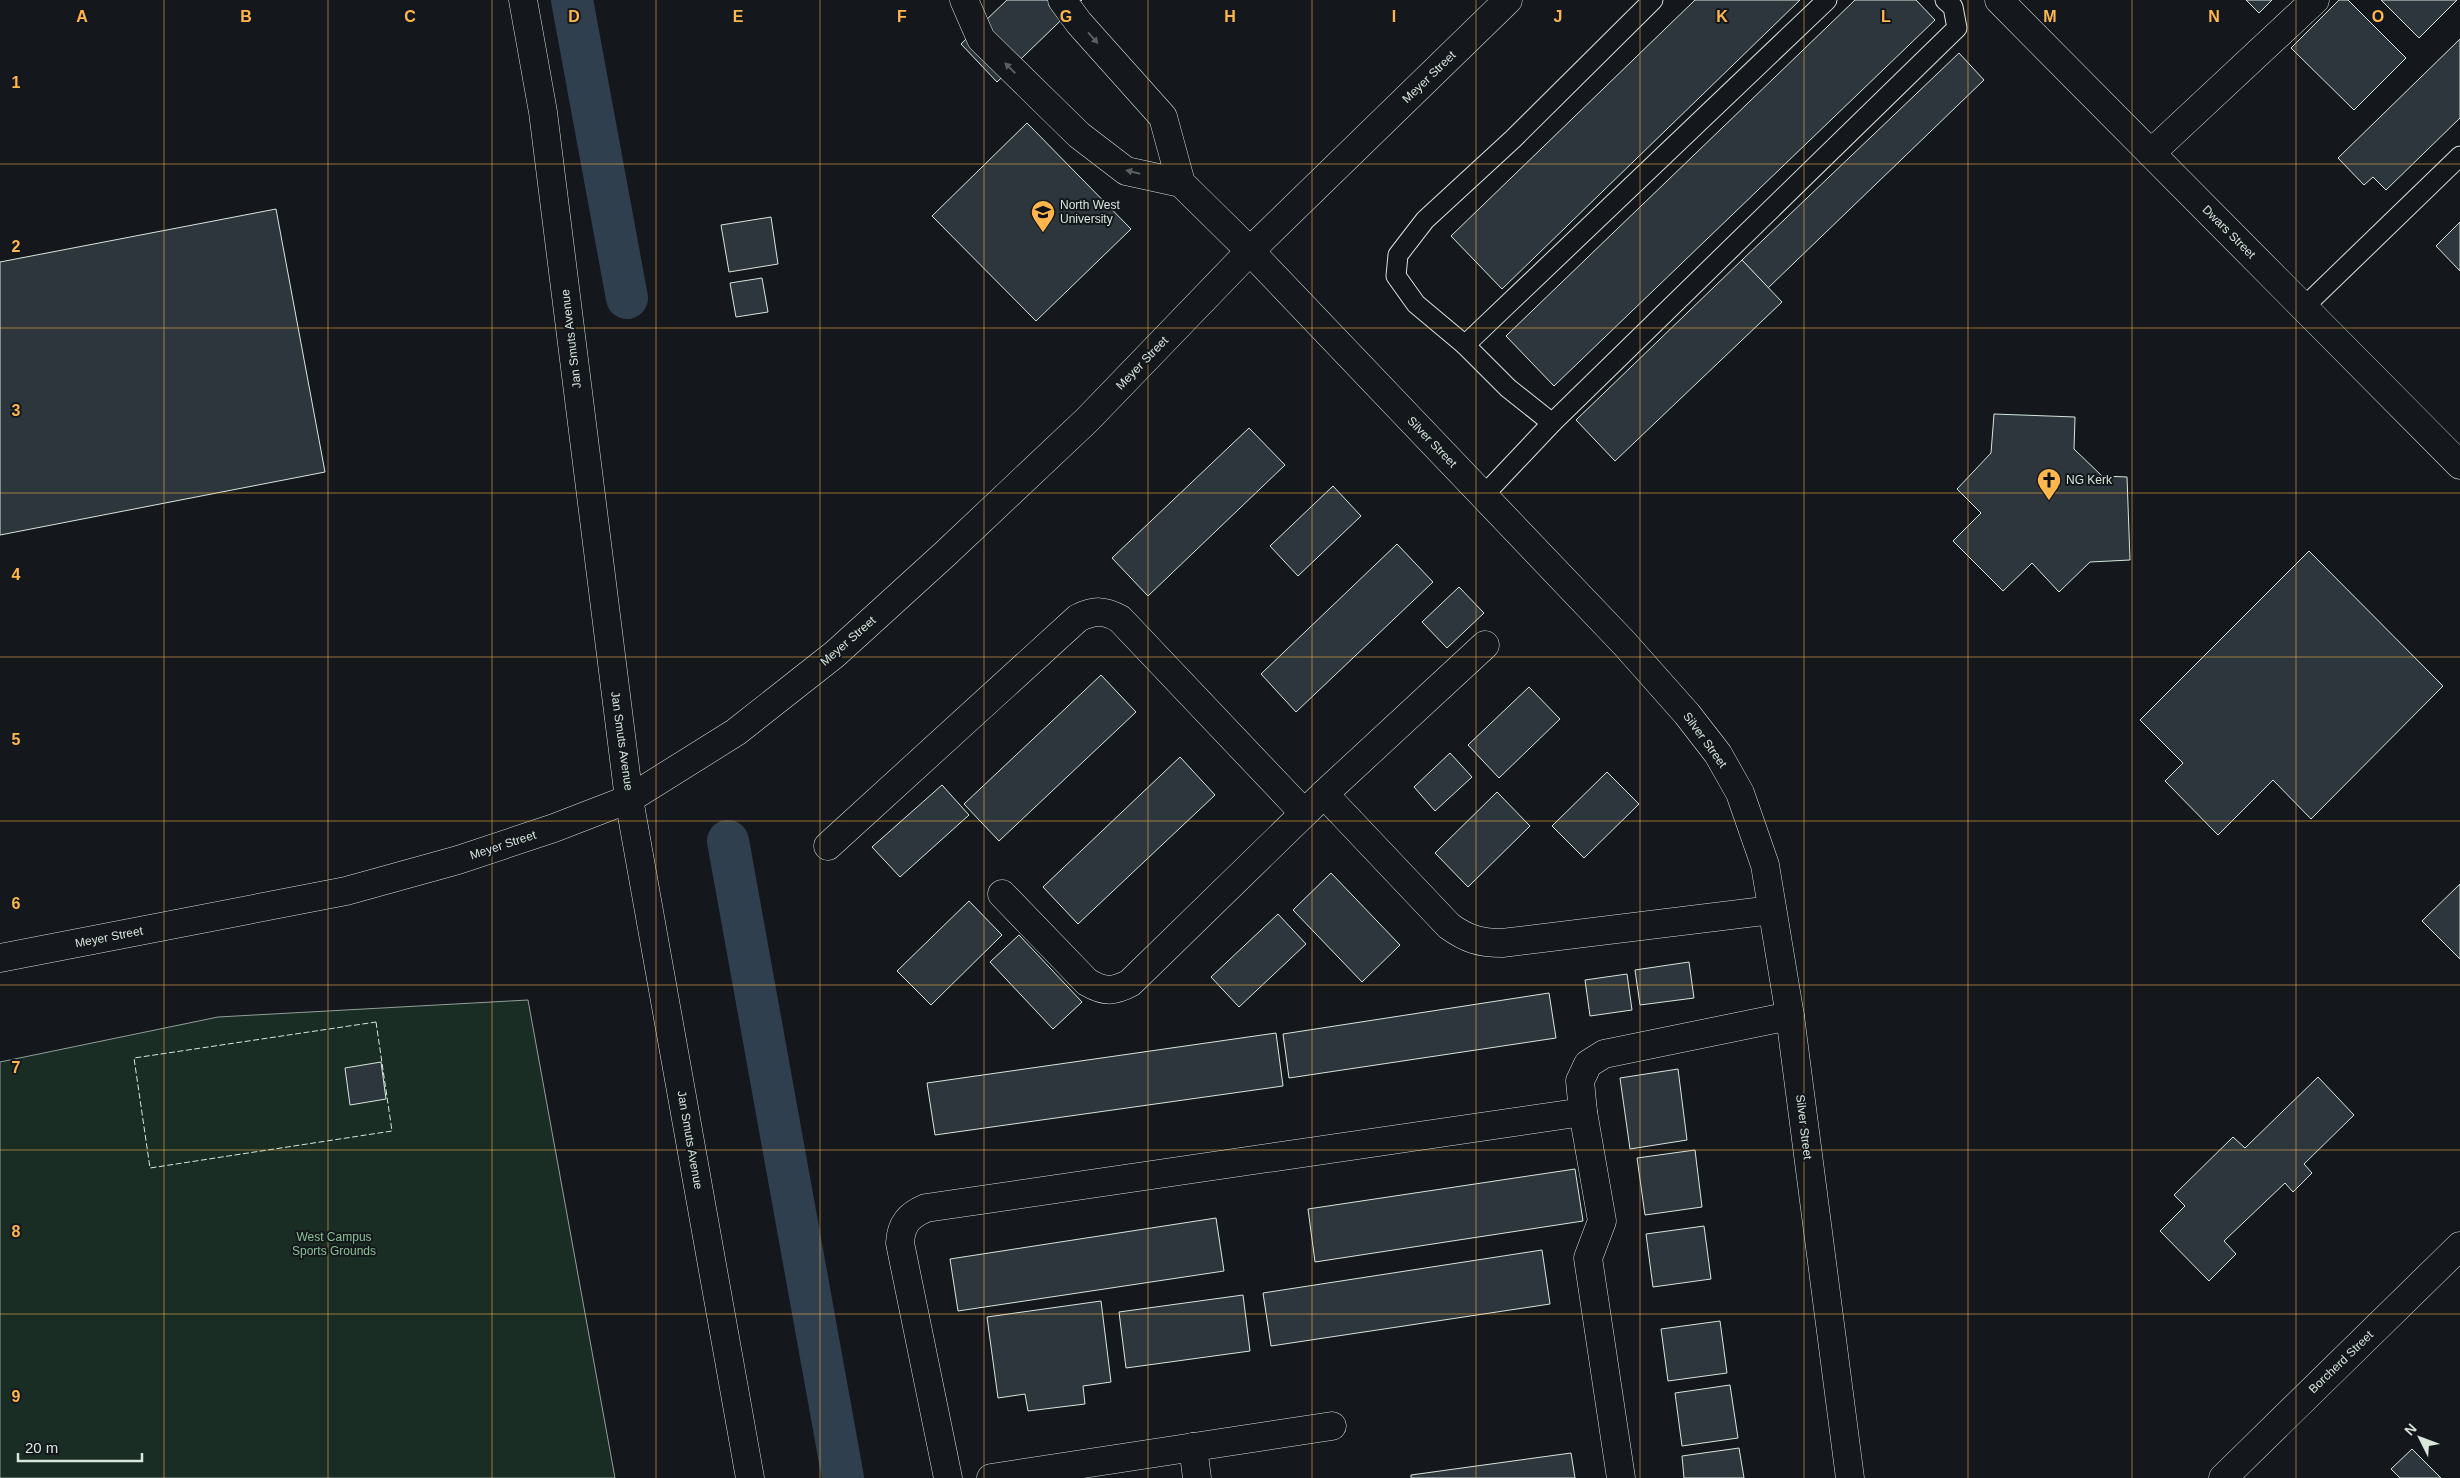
<svg xmlns="http://www.w3.org/2000/svg" width="2460" height="1478" font-family="Helvetica,sans-serif">
<style>
.green{fill:#1a2d24;stroke:#939e99}
.lines{fill:none;stroke-linecap:round;stroke-linejoin:round}
.canal{stroke:#2f3f4d;stroke-width:42}
.building{fill:#2c363c;stroke:#d8e6dc}
.lane-casing{stroke:#d8e6dc;stroke-width:21}
.street-casing{stroke:#d8e6dc;stroke-width:29}
.secondary-casing{stroke:#d8e6dc;stroke-width:29}
.lane{stroke:#14181c;stroke-width:19}
.street{stroke:#14181c;stroke-width:28}
.secondary{stroke:#14181c;stroke-width:28}
.fence{stroke:#d8e6dc;stroke-width:1;stroke-dasharray:6 2.5;stroke-linecap:butt}
.oneway{fill:#59605f}
.grid{fill:none;stroke:#ffb74d;stroke-width:1;stroke-opacity:0.55}
.labels{text-anchor:middle;dominant-baseline:central;stroke-width:4;stroke-linejoin:round;paint-order:stroke}
.street-label{font-size:12px;fill:#d8e6dc;stroke:#14181c}
.poi-label{font-size:12px;fill:#d8e6dc;stroke:#14181c;text-anchor:start}
.park-label{font-size:12px;fill:#8ac095;stroke:#14181c}
.grid-label{font-size:16px;text-anchor:middle;font-weight:bold;fill:#ffb74d;stroke:#14181c;stroke-width:4;stroke-linejoin:round;paint-order:stroke}
</style>
<rect width="100%" height="100%" fill="#14181c"/>
<!-- green -->
<polygon class="green" points="528,1000 615,1478 0,1478 0,1062 218,1017"/>
<g class="lines">
<!-- canal -->
<g class="canal">
<polyline points="572,0 627,298"/>
<polyline points="728,841 843,1478"/>
</g>
</g>
<!-- building -->
<g class="building">
<polygon points="1007,0 1082,0 997,82 961,44"/>
<polygon points="1695,0 1800,0 1502,289 1451,236"/>
<polygon points="1855,0 1916,0 1935,20 1554,386 1506,336"/>
<polygon points="2246,0 2272,0 2259,13"/>
<polygon points="2339,0 2348,0 2406,58 2354,110 2291,48"/>
<polygon points="2381,0 2457,0 2419,38"/>
<polygon points="2460,39 2460,118 2386,190 2373,177 2364,185 2338,158"/>
<polygon points="1959,53 1984,80 1768,288 1742,260"/>
<polygon points="1027,123 1131,229 1036,321 932,216"/>
<polygon points="276,209 325,472 0,535 0,262"/>
<polygon points="771,217 778,264 729,272 721,225"/>
<polygon points="2460,222 2460,271 2436,246"/>
<polygon points="1742,260 1782,302 1615,461 1576,420"/>
<polygon points="762,278 768,312 736,317 730,283"/>
<polygon points="1994,414 2075,417 2074,449 2102,476 2127,477 2130,560 2090,562 2059,592 2032,563 2003,591 1953,541 1981,513 1957,489 1991,453"/>
<polygon points="1249,428 1285,465 1148,596 1112,558"/>
<polygon points="1333,486 1361,516 1298,576 1270,546"/>
<polygon points="1397,544 1433,582 1296,712 1261,674"/>
<polygon points="2309,551 2443,686 2311,819 2273,780 2218,835 2165,781 2183,763 2140,720"/>
<polygon points="1459,587 1484,613 1447,648 1422,622"/>
<polygon points="1101,675 1136,712 999,841 964,804"/>
<polygon points="1529,687 1560,719 1499,778 1468,745"/>
<polygon points="1450,753 1472,777 1435,811 1414,787"/>
<polygon points="1180,757 1215,795 1078,924 1043,887"/>
<polygon points="1607,772 1639,804 1584,858 1552,826"/>
<polygon points="942,785 969,815 900,877 872,847"/>
<polygon points="1497,792 1530,826 1468,887 1435,853"/>
<polygon points="1331,873 1400,945 1362,982 1293,910"/>
<polygon points="2460,884 2460,959 2422,921"/>
<polygon points="969,901 1002,935 931,1005 897,971"/>
<polygon points="1278,914 1306,944 1239,1007 1211,977"/>
<polygon points="1019,935 1082,1002 1053,1029 990,962"/>
<polygon points="1689,962 1694,998 1640,1005 1635,970"/>
<polygon points="1627,974 1632,1010 1590,1016 1585,980"/>
<polygon points="1549,993 1556,1038 1289,1078 1283,1034"/>
<polygon points="1276,1033 1283,1086 935,1135 927,1083"/>
<polygon points="381,1062 386,1099 350,1105 345,1068"/>
<polygon points="1678,1069 1687,1140 1630,1149 1620,1078"/>
<polygon points="2318,1077 2354,1115 2304,1164 2312,1173 2293,1192 2285,1183 2224,1241 2236,1254 2209,1281 2160,1231 2185,1206 2174,1195 2233,1137 2245,1148"/>
<polygon points="1695,1150 1702,1207 1645,1215 1637,1158"/>
<polygon points="1575,1169 1583,1221 1315,1262 1308,1209"/>
<polygon points="1216,1218 1224,1271 958,1311 950,1259"/>
<polygon points="1704,1226 1711,1279 1653,1287 1646,1234"/>
<polygon points="1542,1250 1550,1304 1271,1346 1263,1293"/>
<polygon points="1243,1295 1250,1351 1126,1368 1119,1312"/>
<polygon points="1101,1301 1111,1382 1083,1386 1085,1404 1028,1411 1025,1394 998,1398 987,1317"/>
<polygon points="1720,1321 1727,1373 1668,1381 1661,1329"/>
<polygon points="1730,1385 1738,1438 1682,1446 1675,1393"/>
<polygon points="1739,1448 1744,1478 1684,1478 1682,1456"/>
<polygon points="2412,1449 2441,1478 2400,1478 2391,1469"/>
<polygon points="1571,1453 1575,1478 1411,1478 1411,1475"/>
</g>
<g class="lines">
<!-- lane casing -->
<g class="lane-casing">
<g id="lane">
<polyline points="1653,0 1513,139 1425,220 1398,255 1396,276 1416,304 1465,345 1827,0"/>
<polyline points="2304,307 2460,156"/>
<polyline points="1465,345 1508,388 1552,423"/>
<polyline points="1483,496 1552,423 1957,28 1953,7 1945,0"/>
</g>
</g>
<!-- street casing -->
<g class="street-casing">
<g id="street">
<polyline points="523,0 543,112 629,799 750,1478"/>
<polyline points="964,0 981,39 1079,135 1126,171 1181,183"/>
<polyline points="1062,0 1079,23 1163,117 1181,183 1250,251 1624,643 1687,714 1718,754 1740,793 1765,865 1790,1016 1850,1478"/>
<polyline points="1999,0 2460,465"/>
<polyline points="2151,153 2315,0"/>
<path d="M1324 794 1449 926C1467 939 1480 943 1502 943L1772 910"/>
<path d="M828 846 1078 618C1095 610 1104 610 1120 619L1304 813"/>
<path d="M1002 894 1087 982C1104 992 1113 992 1130 983L1324 794 1485 645"/>
<polyline points="1193,1447 1197,1478"/>
<path d="M948 1478 900 1243C901 1224 909 1215 926 1208L1583 1112"/>
<polyline points="991,1478 1332,1426"/>
<polyline points="1621,1478 1588,1258 1602,1221 1583,1112 1580,1081 1588,1064 1604,1054 1790,1016"/>
<polyline points="2223,1478 2460,1246"/>
</g>
</g>
<!-- secondary casing -->
<g class="secondary-casing">
<polyline id="secondary" points="0,958 346,891 458,860 554,828 629,799 736,732 835,654 945,554 1087,420 1250,251 1508,0"/>
</g>
<!-- lane -->
<use href="#lane" class="lane"/>
<!-- street -->
<use href="#street" class="street"/>
<!-- secondary -->
<use href="#secondary" class="secondary"/>
<!-- fence -->
<polygon class="fence" points="376,1022 392,1131 150,1168 134,1058"/>
</g>
<!-- one-way arrows -->
<defs><path id="oneway-solid" d="M-6-.8H1V-3.2L6.5 0L1 3.2V.8H-6Z" transform="scale(1.25)"/></defs>
<g class="oneway">
<use href="#oneway-solid" transform="translate(1093 38) rotate(48)"/>
<use href="#oneway-solid" transform="translate(1010 68) rotate(-135)"/>
<use href="#oneway-solid" transform="translate(1133 172) rotate(-166)"/>
</g>
<!-- grid -->
<path class="grid" d="M164 0V1478M328 0V1478M492 0V1478M656 0V1478M820 0V1478M984 0V1478M1148 0V1478M1312 0V1478M1476 0V1478M1640 0V1478M1804 0V1478M1968 0V1478M2132 0V1478M2296 0V1478M0 164H2460M0 328H2460M0 493H2460M0 657H2460M0 821H2460M0 985H2460M0 1150H2460M0 1314H2460"/>
<!-- icons -->
<defs>
<g id="university-pin" transform="scale(1.25)"><path d="M0 17L-7.5 6A9.5 9.5 0 1 1 7.5 6Z" fill="#ffb74d" stroke="#14181c"/><path d="M0-5L7-2L0 1L-7-2ZM-4 1L0 2.5L4 1V4Q0 6-4 4Z" fill="#111"/></g>
<g id="church-pin" transform="scale(1.25)"><path d="M0 17L-7.5 6A9.5 9.5 0 1 1 7.5 6Z" fill="#ffb74d" stroke="#14181c"/><path d="M-1.2-6h2.4v3.5h3.3v2.4h-3.3V6h-2.4V-.1h-3.3v-2.4h3.3Z" fill="#111"/></g>
</defs>
<g fill-rule="evenodd">
<use href="#university-pin" x="1043" y="212"/>
<use href="#church-pin" x="2049" y="480"/>
</g>
<g class="labels">
<!-- street labels -->
<g class="street-label">
<text transform="translate(1429 77) rotate(-44)">Meyer Street</text>
<text transform="translate(2229 232) rotate(45)">Dwars Street</text>
<text transform="translate(571 339) rotate(-97)">Jan Smuts Avenue</text>
<text transform="translate(1142 363) rotate(-46)">Meyer Street</text>
<text transform="translate(1432 442) rotate(46)">Silver Street</text>
<text transform="translate(848 641) rotate(-41)">Meyer Street</text>
<text transform="translate(1705 740) rotate(54)">Silver Street</text>
<text transform="translate(622 741) rotate(82)">Jan Smuts Avenue</text>
<text transform="translate(503 845) rotate(-18)">Meyer Street</text>
<text transform="translate(109 937) rotate(-11)">Meyer Street</text>
<text transform="translate(1804 1127) rotate(83)">Silver Street</text>
<text transform="translate(690 1140) rotate(80)">Jan Smuts Avenue</text>
<text transform="translate(2341 1362) rotate(-44)">Borcherd Street</text>
</g>
<!-- poi labels -->
<g class="poi-label">
<text x="1060" y="205">North West<tspan x="1060" dy="14">University</tspan></text>
<text x="2066" y="480">NG Kerk</text>
</g>
<!-- park labels -->
<g class="park-label">
<text x="334" y="1237">West Campus<tspan x="334" dy="14">Sports Grounds</tspan></text>
</g>
</g>
<g class="grid-label">
<text x="82" y="22">A</text>
<text x="246" y="22">B</text>
<text x="410" y="22">C</text>
<text x="574" y="22">D</text>
<text x="738" y="22">E</text>
<text x="902" y="22">F</text>
<text x="1066" y="22">G</text>
<text x="1230" y="22">H</text>
<text x="1394" y="22">I</text>
<text x="1558" y="22">J</text>
<text x="1722" y="22">K</text>
<text x="1886" y="22">L</text>
<text x="2050" y="22">M</text>
<text x="2214" y="22">N</text>
<text x="2378" y="22">O</text>
<text x="16" y="88">1</text>
<text x="16" y="252">2</text>
<text x="16" y="416">3</text>
<text x="16" y="580">4</text>
<text x="16" y="745">5</text>
<text x="16" y="909">6</text>
<text x="16" y="1073">7</text>
<text x="16" y="1237">8</text>
<text x="16" y="1402">9</text>
</g>
<!-- north arrow -->
<g transform="translate(2420 1438) rotate(312)" stroke="#14181c" stroke-width="4" paint-order="stroke">
<path d="M0-4L9 19L0 12L-9 19Z" fill="#d8e6dc"/>
<text y="-8" font-size="14" font-weight="bold" text-anchor="middle" fill="#d8e6dc">N</text>
</g>
<!-- scale -->
<path d="M18 1453v8h124v-8" fill="none" stroke="#d8e6dc" stroke-width="2.5"/>
<text x="25" y="1453" font-size="15" fill="#d8e6dc" stroke="#14181c" stroke-width="4" paint-order="stroke">20 m</text>
</svg>
